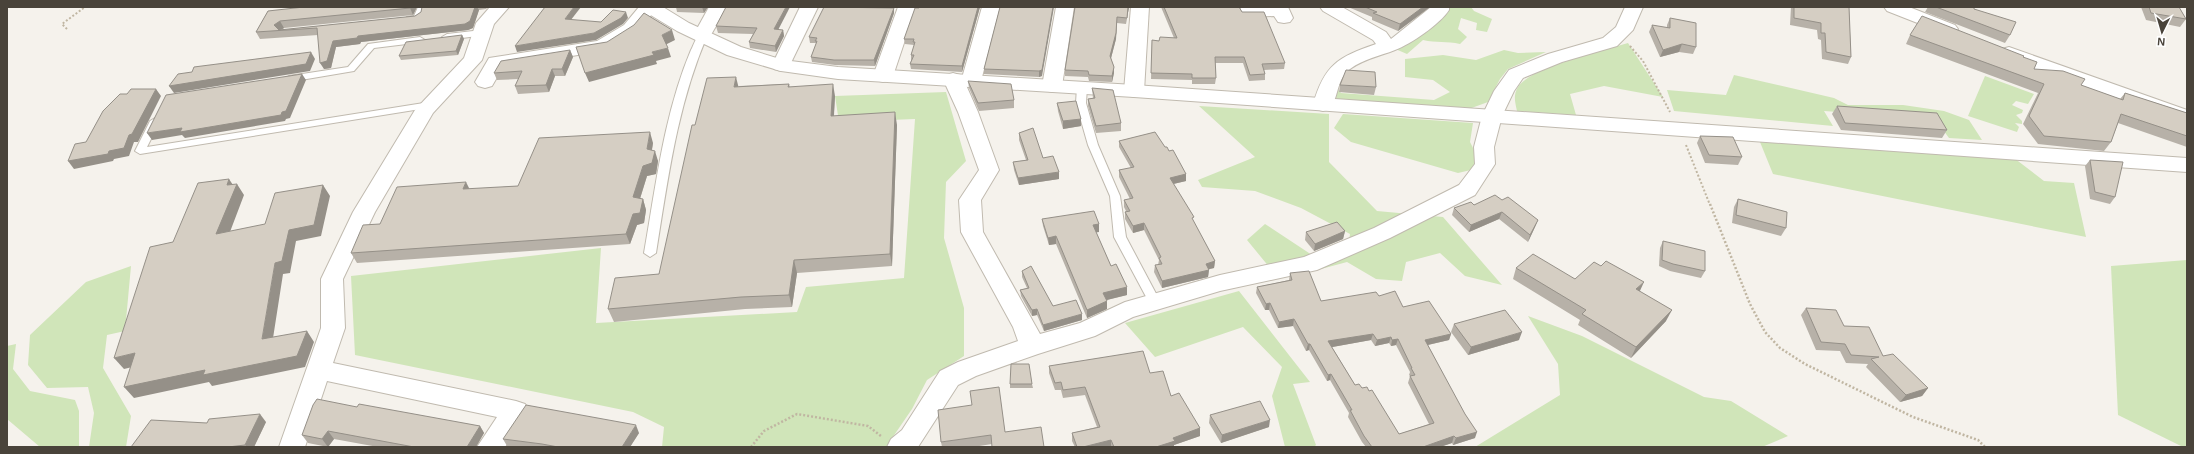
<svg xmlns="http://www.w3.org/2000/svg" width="2194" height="454" font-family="Arial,sans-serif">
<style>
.green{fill:#d0e5b9}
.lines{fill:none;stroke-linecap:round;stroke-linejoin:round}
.service-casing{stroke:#c0baaf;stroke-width:2}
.minor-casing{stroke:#c0baaf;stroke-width:2}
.tertiary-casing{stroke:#c0baaf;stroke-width:2}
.path-far1{stroke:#c0b6a2;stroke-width:2;stroke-dasharray:2 2;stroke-linecap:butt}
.path{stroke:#c0b6a2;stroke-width:2.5;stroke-dasharray:2 2;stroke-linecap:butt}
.service{fill:#fff;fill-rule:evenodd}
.minor{fill:#fff;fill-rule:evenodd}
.tertiary{fill:#fff;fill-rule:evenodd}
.wall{fill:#b7b1a8;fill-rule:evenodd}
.shaded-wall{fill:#959088}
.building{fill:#d5cec3;stroke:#959088;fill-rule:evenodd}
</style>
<rect width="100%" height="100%" fill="#f5f2ec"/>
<!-- green -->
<g class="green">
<path d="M1448 7H1471L1474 11 1492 19 1487 32 1476 30 1477 23 1461 18 1458 29 1467 37 1460 44C1447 41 1436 43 1423 40L1407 54 1393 48Z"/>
<path d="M1628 43 1663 97 1604 86 1570 94 1576 115 1517 111C1515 102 1513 95 1518 87 1529 68 1605 50 1628 43Z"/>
<polygon points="1504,50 1518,53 1546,52 1508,69 1500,79 1488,102 1466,110 1341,100 1334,98 1338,89 1341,93 1434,100 1450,92 1433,80 1405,77 1405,59 1443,55 1476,60"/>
<polygon points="1734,75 1834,98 1848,105 1903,105 1944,111 1969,120 1982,140 1949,138 1935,119 1824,111 1833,126 1674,111 1667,90 1726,95"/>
<polygon points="1985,76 2034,94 2028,104 2016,101 2012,105 2023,110 2022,113 2016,115 2022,121 2022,124 2015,123 2019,127 2017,132 1968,116"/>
<polygon points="946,92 966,161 946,182 944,238 964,308 964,356 927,380 912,409 886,447 662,447 664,427 633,412 355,355 351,276 601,248 596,323 797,312 806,287 904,278 915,119 839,122 835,96"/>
<polygon points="1199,106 1329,114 1329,162 1377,211 1443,217 1502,285 1465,276 1440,253 1406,262 1402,281 1376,279 1347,262 1295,276 1270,268 1247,240 1265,224 1312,255 1348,248 1350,234 1301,208 1255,191 1202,187 1198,180 1255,157"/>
<polygon points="1343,114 1473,123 1470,142 1479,160 1475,169 1458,173 1351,142 1334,128"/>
<polygon points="1760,142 2014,158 2044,181 2074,183 2086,237 1773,174"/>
<polygon points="2187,260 2187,447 2183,447 2118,415 2111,266"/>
<polygon points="131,266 125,331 107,335 103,368 131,416 126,447 89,447 94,413 88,387 47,388 28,365 30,335 86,282"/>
<polygon points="1239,291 1310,382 1293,384 1316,445 1314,447 1285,447 1272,396 1282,367 1243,327 1155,357 1125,323"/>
<polygon points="1528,316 1582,336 1704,397 1731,401 1788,436 1762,447 1475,447 1560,395 1558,364"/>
<polygon points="16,344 13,369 30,391 75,400 79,411 79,447 40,447 7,419 7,346"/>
</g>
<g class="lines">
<!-- service casing -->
<g class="service-casing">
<g id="service">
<polygon points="418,7 426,7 421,20 407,21 407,17 414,16"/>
<polygon points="482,30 485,31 485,35 447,40 442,37 447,34"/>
<path d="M702 33 707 36C677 106 668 179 656 253L650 257 644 253C656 185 664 114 691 50 694 45 696 35 702 33Z"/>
<polygon points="420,37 425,40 423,42 374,48 354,71 289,82 284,79 289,76 348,67 368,44"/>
<polygon points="1082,84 1087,87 1086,103 1098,145 1120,196 1126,237 1161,303 1159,306 1151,306 1114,237 1110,196 1088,145 1076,103 1077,87"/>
<polygon points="430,102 433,103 435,105 433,107 140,154 135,151 150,121 155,118 160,121 147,147"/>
</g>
</g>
<!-- minor casing -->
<g class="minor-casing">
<g id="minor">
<polygon points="490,7 509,7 494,24 482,60 433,113 375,212 343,279 345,328 333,363 516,401 525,404 529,411 505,447 477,447 497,417 327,381 305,447 279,447 321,328 321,279 353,212 415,110 464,58 476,23"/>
<polygon points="639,7 658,7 636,33 609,50 503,67 492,86 485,88 478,86 475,82 489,58 597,41 624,25"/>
<polygon points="709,7 727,7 708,40 702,42 696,40 693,36"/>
<polygon points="800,7 818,7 788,69 781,71 774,69 772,65"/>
<polygon points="898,7 916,7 893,76 890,80 883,82 876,80 873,76"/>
<polygon points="982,7 1000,7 981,81 978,85 966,85 978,112 999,170 981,200 983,232 1040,334 1080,323 1125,302 1220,275 1304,257 1374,228 1459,185 1475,164 1474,147 1482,116 1494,91 1509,70 1548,54 1603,38 1616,27 1625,7 1643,7 1633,30 1617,46 1562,62 1523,78 1514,91 1502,116 1494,147 1495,164 1475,195 1390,238 1317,270 1220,291 1133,317 1095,336 1038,354 976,376 958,385 918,447 887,447 891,439 902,430 940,371 958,362 1018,341 1013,327 961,232 959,200 979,170 958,112 943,79 946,75 953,73 960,75 962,78"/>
<polygon points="1056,7 1074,7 1062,86 1059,90 1052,92 1045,90 1042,86"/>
<polygon points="1131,7 1149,7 1144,91 1141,95 1134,97 1127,95 1124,91"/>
<polygon points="1237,7 1288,7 1293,18 1290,22 1284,23 1278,22 1274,16 1248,17 1242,16"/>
<path d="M1320 7H1342L1386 32 1391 39 1431 7H1449V10C1440 24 1411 44 1395 50 1380 56 1363 59 1350 69 1336 80 1339 96 1330 109L1323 111 1316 109 1313 105C1324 65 1338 57 1376 44L1373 40 1323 11Z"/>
<polygon points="1884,7 1909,7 1955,25 1958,29 1955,33 1949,34 1943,33 1887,11"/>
<polygon points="2009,47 2187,110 2187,123 2089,90 2002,57 2000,53 2002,49"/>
</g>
</g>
<!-- tertiary casing -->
<g class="tertiary-casing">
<polygon id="tertiary" points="641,7 663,7 689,23 741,47 783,60 838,67 1134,85 2187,158 2187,172 1134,97 838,79 781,71 727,55 677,31 644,11"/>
</g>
<!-- path-far1 -->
<g class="path-far1">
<polyline points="67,29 62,24 85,7"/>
<polyline points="1630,46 1643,61 1670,112"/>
<polyline points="1686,145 1710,205"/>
</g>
<!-- path -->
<g class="path">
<polyline points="1710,204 1750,304 1765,332 1780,348 1805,364 1913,417 1978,440 1985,447"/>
<polyline points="751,447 764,431 797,414 868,426 881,436"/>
</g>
<!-- service -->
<use href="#service" class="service"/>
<!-- minor -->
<use href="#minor" class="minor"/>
<!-- tertiary -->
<use href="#tertiary" class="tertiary"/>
</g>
<!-- wall -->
<g class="wall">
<polygon points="417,7 413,15 284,28 281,30 415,16 421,12 422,7 488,7 486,9 479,10 473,28 468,30 361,42 360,44 336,47 331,68 324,69 318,35 260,39 256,32 268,11"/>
<polygon points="676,7 708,7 704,13 677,12"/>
<polygon points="980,7 962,72 911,69 910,64 911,61 911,55 914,46 914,45 905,44 904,39 919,8"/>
<polygon points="1000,7 1042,76 1039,77 984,74 984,69"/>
<polygon points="1075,7 1129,7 1126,24 1117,23 1116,39 1111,58 1114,67 1114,73 1112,82 1089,81 1088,77 1065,76 1065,70"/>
<polygon points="1161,7 1240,7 1242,12 1285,63 1284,69 1264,70 1265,74 1265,80 1249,81 1243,63 1215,63 1216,78 1215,84 1192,84 1192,80 1151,79 1152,40 1159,41 1174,38"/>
<polygon points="1348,7 1430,7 1398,31 1372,20 1372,17"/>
<polygon points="1791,7 1849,7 1851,57 1848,64 1822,59 1821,40 1818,39 1817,30 1790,25"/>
<polygon points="1928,7 1974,7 1974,9 2010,35 2005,43 1925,12"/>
<polygon points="2141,7 2179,7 2186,19 2180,27 2146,20"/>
<polygon points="894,8 894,13 875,66 835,65 812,62 811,57 816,44 816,43 810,43 809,37"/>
<polygon points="724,11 779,30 783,30 784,36 776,52 750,48 749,42 753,34 718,33 716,26"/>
<polygon points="1670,18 1696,47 1693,54 1679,52 1660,57 1649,32 1652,25 1667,28 1667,25"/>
<polygon points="462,35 464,39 458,55 401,60 399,56"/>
<polygon points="1910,35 2023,57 2034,69 2120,99 2125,93 2187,113 2187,147 2118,123 2111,142 2104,151 2038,144 2023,124 2038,93 1906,44"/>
<polygon points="570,50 573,57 565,76 555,76 549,92 518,94 515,86 518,79 497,80 494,73"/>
<polygon points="968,81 1014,100 1014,108 979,111 969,88"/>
<polygon points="789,84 790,87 835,96 834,116 897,125 892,266 797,273 792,307 745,309 614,322 608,309 659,274 739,86"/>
<polygon points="1340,85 1376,87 1374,95 1339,92"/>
<polygon points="1092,88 1121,123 1121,131 1096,133 1088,106 1088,99 1093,98"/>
<polygon points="1057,103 1081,119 1081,126 1063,129 1058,111"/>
<polygon points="1837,106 1947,130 1942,138 1841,130 1832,114"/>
<polygon points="1019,133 1043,158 1059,179 1019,185 1014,170 1013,162 1026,160 1019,140"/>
<polygon points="1700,136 1742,157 1738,165 1705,163 1697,143"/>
<polygon points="1119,141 1165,147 1186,174 1186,181 1173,184 1215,261 1214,268 1209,269 1208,277 1162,288 1154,272 1155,265 1158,265 1159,260 1144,230 1133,233 1125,219 1125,212 1126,211 1124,207 1124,200 1130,199 1119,177 1119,170 1131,168 1119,147"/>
<polygon points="653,143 652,150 658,161 656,174 647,176 640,199 643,199 646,210 644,223 637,225 630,244 357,263 351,253 380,224 470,189 518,186"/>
<polygon points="2090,160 2115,197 2110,204 2090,199 2085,166"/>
<polygon points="1738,199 1786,228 1781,236 1732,223 1734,207"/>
<polygon points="1502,200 1538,220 1535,227 1528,242 1499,219 1469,232 1452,215 1454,208 1474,205"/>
<polygon points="1042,219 1099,224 1099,232 1096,232 1111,266 1127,295 1106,300 1107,309 1087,318 1056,244 1049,245 1043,226"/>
<polygon points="1345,231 1343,239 1314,251 1305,240 1306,232"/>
<polygon points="1663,241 1705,271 1701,278 1670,271 1659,266 1660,248"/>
<polygon points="1516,268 1639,291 1666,321 1631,358 1578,325 1580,320 1513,279"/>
<polygon points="1022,271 1053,306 1082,320 1044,331 1037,315 1032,316 1021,296 1020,290 1027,288 1022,277"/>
<path d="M1290 273 1321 301 1379 296 1403 307 1451 334 1449 340 1428 345 1475 438 1453 445 1452 443 1440 447H1366L1362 442 1348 417 1349 413 1330 380 1327 381 1309 350 1306 351 1293 326 1278 328 1269 310H1265L1256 293 1257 287 1289 280ZM1371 340 1375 346 1389 343 1391 346 1396 345 1410 372 1409 375 1410 376 1408 383 1429 424 1399 434 1362 388 1355 385 1332 347Z"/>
<polygon points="1806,308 1844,326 1883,356 1928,388 1922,396 1900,402 1866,367 1868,364 1846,363 1840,351 1816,350 1801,315"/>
<polygon points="1454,324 1519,340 1468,355 1451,332"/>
<polygon points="1049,366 1150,373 1200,428 1200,436 1174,445 1174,447 1075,447 1072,441 1072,433 1097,427 1085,395 1063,398 1061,390 1055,390 1049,373"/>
<polygon points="1010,384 1032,384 1033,388 1010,388"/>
<polygon points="357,407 480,426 484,433 476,447 378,447 334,439 328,447 308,443 302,435"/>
<polygon points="1210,415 1269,427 1221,443 1209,423"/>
<polygon points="266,422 254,447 131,447 207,423"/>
<polygon points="1005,432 1044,447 992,447 992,444 973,447 942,447 941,442"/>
<polygon points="639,433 630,447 515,447 507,446 503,439"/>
</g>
<!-- shaded-wall -->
<g class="shaded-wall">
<polygon points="410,7 417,7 413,15 410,8"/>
<polygon points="475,7 477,7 479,10 473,28 468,30 361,42 360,44 336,47 331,68 324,69 320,63 333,41 358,36"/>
<polygon points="574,7 581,7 567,25 565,19"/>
<polygon points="702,7 708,7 704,13"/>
<polygon points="786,7 790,7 775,36 774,29"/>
<polygon points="978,7 980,7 962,72 962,66"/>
<polygon points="1053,7 1054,7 1042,76 1039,77 1039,71"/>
<polygon points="1128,7 1129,7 1126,24 1127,18"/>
<polygon points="1423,7 1430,7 1398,31 1400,24"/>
<polygon points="894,8 894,13 875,66 874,60"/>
<polygon points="626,12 628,18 623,24 596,40 517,52 515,46 594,33"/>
<polygon points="1117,17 1116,39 1110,62 1110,56"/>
<polygon points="280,21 284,28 279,31 274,25"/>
<polygon points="672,30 675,40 665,45 662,35"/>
<polygon points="783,30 784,36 776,52 775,46"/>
<polygon points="462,35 464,39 458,55 456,51"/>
<polygon points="1682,44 1679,52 1660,57 1663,50"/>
<polygon points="668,48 671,57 656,61 657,64 589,82 585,73 652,52"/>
<polygon points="570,50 573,57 565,76 562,69"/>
<polygon points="311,52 315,59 310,71 174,93 169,86"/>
<polygon points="1114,67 1114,73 1112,82 1112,76"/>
<polygon points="552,69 555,76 549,92 546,85"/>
<polygon points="302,74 306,80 290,118 286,119 285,121 185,138 182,135 152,140 147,133 282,112"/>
<polygon points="736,77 739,89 734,87"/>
<polygon points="833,84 835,96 833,129 831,116"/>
<polygon points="156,89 161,96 138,142 134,142 129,156 114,159 113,161 74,169 68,161 109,151 129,135"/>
<polygon points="895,112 897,125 892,266 890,254"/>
<polygon points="1081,119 1081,126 1063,129 1063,121"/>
<polygon points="650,132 653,143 650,160 647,149"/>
<polygon points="655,151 658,161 656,174 647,176 637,208 633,197 643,166"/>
<polygon points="1059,172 1059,179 1019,185 1018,178"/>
<polygon points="1186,174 1186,181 1169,185 1170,178"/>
<polygon points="229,179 235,188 237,184 244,195 225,245 216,234 227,185"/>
<polygon points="466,182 471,192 463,189"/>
<polygon points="323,185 330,196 321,236 296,241 290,273 283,274 271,351 262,339 275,263 289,230"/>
<polygon points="643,199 646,210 644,223 637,225 630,244 626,234 633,214"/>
<polygon points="1502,212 1499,219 1469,232 1471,225"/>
<polygon points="1538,220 1535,227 1528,242 1530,235"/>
<polygon points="1144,223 1144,230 1133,233 1133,226"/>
<polygon points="1099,224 1099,232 1093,233 1093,225"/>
<polygon points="1345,231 1343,239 1314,251 1315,244"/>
<polygon points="1056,236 1056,244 1049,245 1048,238"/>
<polygon points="794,260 797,273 792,307 789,295"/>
<polygon points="1215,261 1214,268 1205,270 1206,264"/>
<polygon points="1209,270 1208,277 1162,288 1162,281"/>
<polygon points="1644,282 1639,293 1636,289"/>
<polygon points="1127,287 1127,295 1103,301 1103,293"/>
<polygon points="1107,301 1107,309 1087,318 1087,310"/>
<polygon points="1270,303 1269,310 1265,310 1266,304"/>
<polygon points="1037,309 1037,315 1032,316 1032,310"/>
<polygon points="1672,310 1666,321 1631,358 1636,347"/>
<polygon points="1082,314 1082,320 1044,331 1043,325"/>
<polygon points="1294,319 1293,326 1278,328 1279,322"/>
<polygon points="307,331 314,342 305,367 212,386 209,382 134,398 124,387"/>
<polygon points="1522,332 1519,340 1468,355 1471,347"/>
<polygon points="1373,334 1371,340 1327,348 1328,341"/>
<polygon points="1451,334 1449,340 1423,346 1425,340"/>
<polygon points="1391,337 1389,343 1375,346 1377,340"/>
<polygon points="1398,339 1396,345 1391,346 1392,340"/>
<polygon points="1308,344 1310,344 1309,350 1306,351"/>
<polygon points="135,353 145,364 124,369 114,358"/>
<polygon points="1331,374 1330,380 1327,381 1328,375"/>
<polygon points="1928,388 1922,396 1900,402 1906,395"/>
<polygon points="260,414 266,422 254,447 247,447 245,445"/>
<polygon points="1270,420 1269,427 1221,443 1222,435"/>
<polygon points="636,425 639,433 630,447 622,447"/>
<polygon points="480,426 484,433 476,447 467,447"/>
<polygon points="1200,428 1200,436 1174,445 1174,447 1156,447 1173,438"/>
<polygon points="328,431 334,439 328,447 322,439"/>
<polygon points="1477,432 1475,438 1453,445 1456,438"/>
<polygon points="1454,436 1452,443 1440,447 1423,447"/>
<polygon points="1111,440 1111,447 1083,447"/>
</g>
<!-- building -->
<g class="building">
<polygon points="304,7 410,7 410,8 280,21 274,25 279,30 415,16 421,12 422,7 475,7 470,21 465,24 358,36 357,38 333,41 327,61 320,63 317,28 256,32 268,11"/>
<polygon points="545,7 574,7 565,19 601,22 613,10 626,12 621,18 594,33 515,46"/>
<polygon points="726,7 786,7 774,29 783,30 775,46 749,42 757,28 716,26"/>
<polygon points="824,7 894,8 874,60 834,60 811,57 817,41 815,41 817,38 809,37"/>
<polygon points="919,7 978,7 962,66 910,64 914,55 911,55 915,42 913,42 914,39 904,39 915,8 919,8"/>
<polygon points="1000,7 1053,7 1042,70 1039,71 984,69"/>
<polygon points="1075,7 1128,7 1127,18 1117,17 1116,33 1110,56 1114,67 1112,76 1089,75 1088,71 1065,70"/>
<polygon points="1164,7 1239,7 1242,12 1264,12 1285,63 1262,64 1265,74 1250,75 1244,57 1215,57 1216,78 1192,78 1192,74 1151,73 1152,40 1159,41 1160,37 1177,38"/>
<polygon points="1365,7 1423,7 1400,24 1373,13 1377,12"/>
<polygon points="1794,7 1849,7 1851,57 1826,52 1825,33 1821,33 1821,23 1794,18"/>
<polygon points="1936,7 1974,7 1974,9 2016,22 2010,35"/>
<polygon points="2149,7 2179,7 2186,19 2151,13"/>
<polygon points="644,13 672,30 662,35 668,48 652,52 654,55 585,73 576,47 607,42 634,25"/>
<polygon points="1922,16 2024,56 2023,57 2037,62 2034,69 2063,71 2085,79 2081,85 2123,100 2125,93 2187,113 2187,136 2121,114 2111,142 2044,136 2029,116 2044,84 1910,35"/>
<polygon points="1670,18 1696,23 1696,47 1682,44 1663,50 1652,25 1670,28"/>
<polygon points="462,35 456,51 399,56 406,42"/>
<polygon points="570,50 562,69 552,69 546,85 515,86 522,71 494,73 501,61"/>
<polygon points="311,52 306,64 169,86 178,74 192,72 194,67"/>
<polygon points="1346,70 1375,72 1376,87 1340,85"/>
<polygon points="302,74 286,111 282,112 281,115 180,132 182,128 147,133 166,95"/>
<polygon points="736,77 734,87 789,84 788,87 833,84 831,116 895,112 890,254 794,260 789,295 741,297 608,309 615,278 659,274 692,125 695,125 707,78"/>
<polygon points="968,81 1011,84 1014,100 978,103"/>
<polygon points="1092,88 1113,90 1121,123 1096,126 1088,99 1095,98"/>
<polygon points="131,89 156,89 132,134 129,135 124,148 109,151 108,154 68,161 75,144 86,142 103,111 120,94 127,94"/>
<polygon points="1076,101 1081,119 1063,121 1057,103"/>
<polygon points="1837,106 1937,113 1947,130 1845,123"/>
<polygon points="1033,128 1043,158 1053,156 1059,172 1018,178 1013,162 1028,160 1019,133"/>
<polygon points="650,132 647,149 655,151 652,163 643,166 633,197 643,199 640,213 633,214 626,234 351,253 363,225 380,224 397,187 466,182 463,189 518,186 539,138"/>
<polygon points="1155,132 1165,147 1167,147 1169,151 1173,150 1186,174 1170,178 1194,217 1192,218 1215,261 1206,264 1209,270 1162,281 1155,265 1162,264 1159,258 1161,257 1144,223 1133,226 1125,212 1130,211 1124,200 1133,198 1119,170 1134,167 1119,141"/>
<polygon points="1700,136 1733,137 1742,157 1709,155"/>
<polygon points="2090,160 2123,162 2115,197 2095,192"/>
<polygon points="229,179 227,185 237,184 216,234 265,224 275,193 323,185 314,225 289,230 282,261 275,263 262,339 307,331 297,356 203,375 205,370 124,387 135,353 114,358 150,247 173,242 198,183"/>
<polygon points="1495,195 1502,200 1508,197 1538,220 1530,235 1502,212 1471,225 1454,208 1471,202 1474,205"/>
<polygon points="1738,199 1787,212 1786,228 1736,215"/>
<polygon points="1094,211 1099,224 1093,225 1111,266 1116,264 1127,287 1103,293 1107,301 1087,310 1056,236 1048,238 1042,219"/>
<polygon points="1337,222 1345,231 1315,244 1306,232"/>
<polygon points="1663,241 1705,251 1705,271 1673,264 1662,260"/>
<polygon points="1533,254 1575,279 1594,262 1601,266 1606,261 1644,282 1636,289 1672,310 1636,347 1582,314 1586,310 1516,268"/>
<polygon points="1031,266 1053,306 1076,300 1082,314 1043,325 1037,309 1032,310 1020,290 1029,288 1022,271"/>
<path d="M1309 271 1321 301 1376 292 1379 296 1395 291 1403 307 1429 301 1451 334 1425 340 1465 414 1477 432 1456 438 1454 436 1423 447H1372L1364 436 1350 410H1352L1331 374 1328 375 1310 344H1308L1294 319 1279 322 1270 303 1266 304 1257 287 1292 280 1290 273ZM1373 334 1377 340 1391 337 1392 340 1398 339 1412 368H1411L1415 375 1410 376 1434 423 1399 434 1372 390 1369 391 1367 387 1362 388 1359 384 1355 385 1328 341Z"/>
<polygon points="1806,308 1836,310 1844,326 1869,327 1883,356 1893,354 1928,388 1906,395 1871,359 1879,357 1851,355 1845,344 1821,342"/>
<polygon points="1505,310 1522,332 1471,347 1454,324"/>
<polygon points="1143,351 1150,373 1163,371 1171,396 1179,393 1200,428 1173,438 1175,441 1156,447 1114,447 1111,440 1083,447 1077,447 1072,433 1100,427 1085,387 1063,390 1061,382 1055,383 1049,366"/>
<polygon points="1011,364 1029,364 1032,384 1010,384"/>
<polygon points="999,387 1005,432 1041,427 1044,447 992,447 991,435 941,442 938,410 972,405 970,391"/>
<polygon points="317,399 357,407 359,404 480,426 467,447 414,447 328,431 322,439 302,435 313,405"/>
<polygon points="1260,401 1270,420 1222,435 1210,415"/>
<polygon points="526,405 636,425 622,447 558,447 542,444 503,439"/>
<polygon points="260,414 245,445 228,447 131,447 151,420 207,423 209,419"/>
</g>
<!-- border -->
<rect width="2194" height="454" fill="none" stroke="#49433a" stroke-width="16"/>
<!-- north arrow -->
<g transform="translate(2162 32) rotate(185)" stroke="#ffffff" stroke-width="3" paint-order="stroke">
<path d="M0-3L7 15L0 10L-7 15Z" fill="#49433a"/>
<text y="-6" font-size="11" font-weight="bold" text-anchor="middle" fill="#49433a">N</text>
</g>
</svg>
